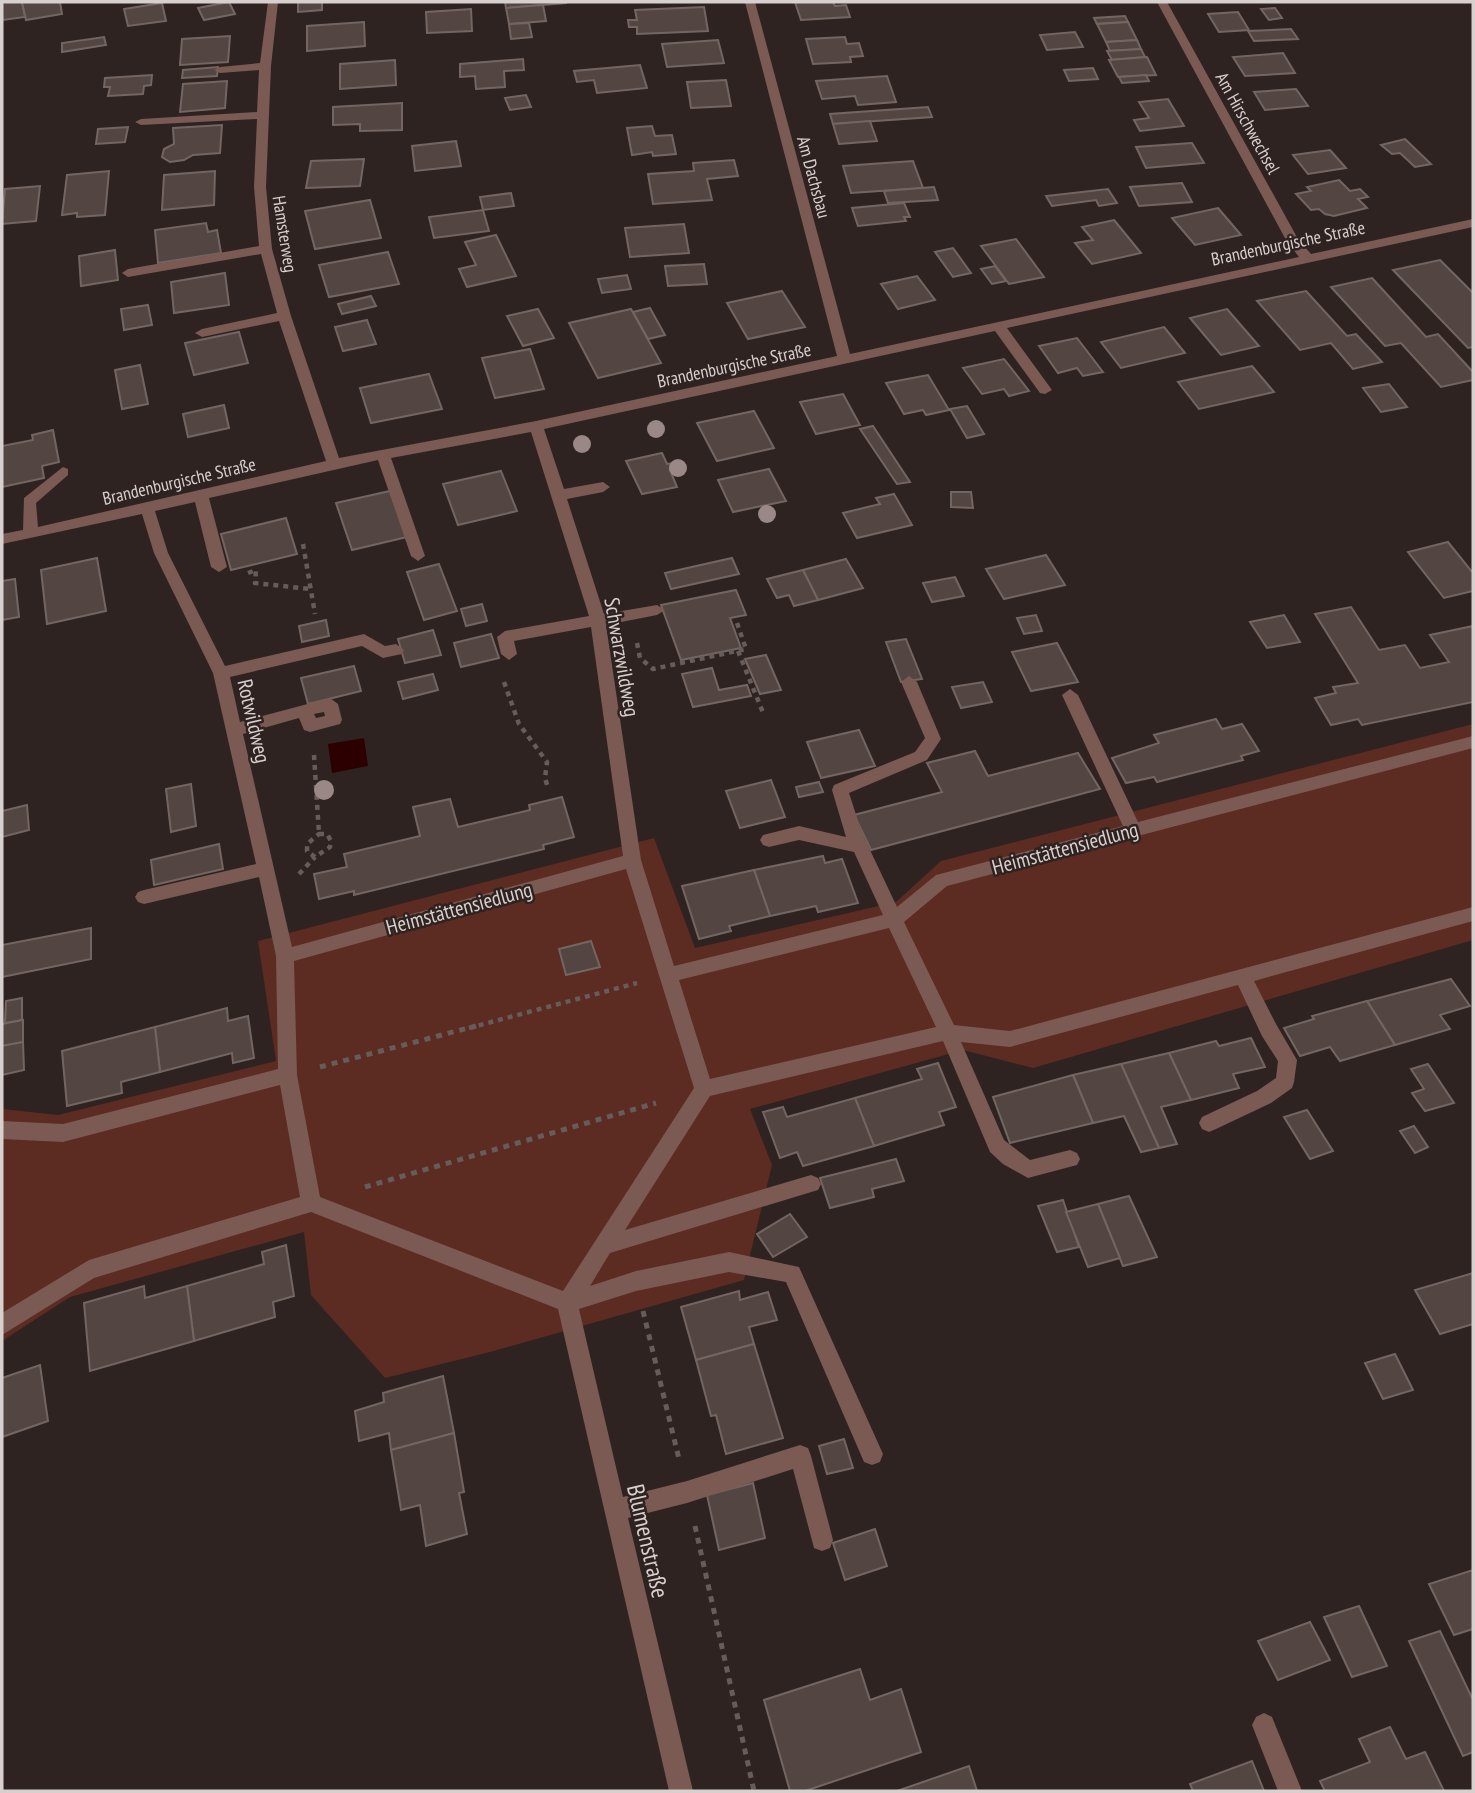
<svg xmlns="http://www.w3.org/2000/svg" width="1475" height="1793" font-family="'PT Sans Narrow',sans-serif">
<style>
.green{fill:#5c2b22}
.water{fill:#2d0000}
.building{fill:#524542;stroke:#736562;stroke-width:2}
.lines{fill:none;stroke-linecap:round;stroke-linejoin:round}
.path-far1{stroke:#665c5a;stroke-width:4.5;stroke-dasharray:5 5;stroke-linecap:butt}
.path{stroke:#665c5a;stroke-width:5;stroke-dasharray:6 6;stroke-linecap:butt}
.minor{fill:#7a5a53;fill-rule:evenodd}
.tree{fill:#998885}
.labels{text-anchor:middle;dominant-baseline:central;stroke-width:5;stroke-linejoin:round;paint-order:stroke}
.far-street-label{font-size:18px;fill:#d8d0ce;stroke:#2f2321}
.street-label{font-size:21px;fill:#d8d0ce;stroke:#2f2321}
.near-street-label{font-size:24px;fill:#d8d0ce;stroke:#2f2321}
</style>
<rect width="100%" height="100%" fill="#2f2321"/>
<!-- green -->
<polygon class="green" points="1473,724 1473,940 1033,1068 963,1050 750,1109 772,1165 744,1280 490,1352 385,1378 311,1295 304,1232 70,1297 2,1341 2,1109 58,1115 276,1061 258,941 654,838 695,948 896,902 941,861"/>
<!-- water -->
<polygon class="water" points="364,738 368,766 332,773 328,744"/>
<!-- building -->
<g class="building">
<polygon points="2,2 22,2 25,17 2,20"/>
<polygon points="22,2 60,2 62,14 26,20"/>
<polygon points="229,2 235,14 204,20 198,8"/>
<polygon points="298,2 322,2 322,10 298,12"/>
<polygon points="505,2 566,2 566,3 506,8"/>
<polygon points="795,2 833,2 835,6 846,5 850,17 801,20"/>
<polygon points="162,3 166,21 128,26 124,9"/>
<polygon points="543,5 546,21 509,24 506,8"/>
<polygon points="704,7 708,31 637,34 637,27 629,27 628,20 637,20 635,10"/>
<polygon points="1275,8 1282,18 1269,20 1261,9"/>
<polygon points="471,9 472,31 427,33 426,12"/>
<polygon points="1238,12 1249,30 1219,32 1208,14"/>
<polygon points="1125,16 1128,22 1097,24 1094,18"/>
<polygon points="364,22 365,46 307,51 307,26"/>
<polygon points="1128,22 1137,40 1106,42 1097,24"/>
<polygon points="529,23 532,37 511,39 509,24"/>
<polygon points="1291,29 1298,39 1254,41 1248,31"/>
<polygon points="1075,32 1083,47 1047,50 1040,35"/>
<polygon points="230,36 228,62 180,65 182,39"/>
<polygon points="104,37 106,45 62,52 62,43"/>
<polygon points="845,37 847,44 859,43 863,56 850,57 851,62 813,64 806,39"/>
<polygon points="718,40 724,63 667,67 662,44"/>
<polygon points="1137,40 1141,49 1110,51 1106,42"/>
<polygon points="1141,49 1145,57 1112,60 1107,51"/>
<polygon points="1283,53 1295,73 1245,76 1233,57"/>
<polygon points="1147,57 1156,75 1118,77 1109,60"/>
<polygon points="523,59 524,70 504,71 505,87 476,89 475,76 460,77 460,64"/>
<polygon points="395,60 396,85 340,89 340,64"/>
<polygon points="640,65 647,88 597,93 594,80 577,82 574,71"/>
<polygon points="218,67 217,76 182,78 183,70"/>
<polygon points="1093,68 1098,79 1069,81 1064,70"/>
<polygon points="152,75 151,85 144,86 143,94 108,96 110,87 104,87 105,78"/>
<polygon points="1146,75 1149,81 1122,83 1119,77"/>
<polygon points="887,76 896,102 858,105 855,96 822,99 816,81"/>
<polygon points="726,80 731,106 691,108 687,82"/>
<polygon points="227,81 225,108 180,112 183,84"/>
<polygon points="1296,89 1308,106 1265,110 1254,92"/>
<polygon points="526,95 531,107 510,110 505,98"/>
<polygon points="1168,99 1184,126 1140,131 1134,120 1149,118 1139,102"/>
<polygon points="402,103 402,130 360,131 360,124 333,125 333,107"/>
<polygon points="928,107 932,117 833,124 830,114"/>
<polygon points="870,121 877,141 839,144 833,124"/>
<polygon points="222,125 220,153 193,155 184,160 170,162 162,157 164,149 174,144 173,128"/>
<polygon points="652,126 655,136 672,135 676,154 653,156 652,152 632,155 627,128"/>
<polygon points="128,127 125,142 96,144 98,129"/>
<polygon points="1405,139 1431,164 1415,167 1400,153 1392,154 1381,145"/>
<polygon points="456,141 461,166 415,171 412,146"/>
<polygon points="1192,143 1204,163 1146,168 1136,147"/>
<polygon points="1330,150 1346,168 1308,174 1293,155"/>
<polygon points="364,159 360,186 306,188 311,161"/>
<polygon points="734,160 738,176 707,179 712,200 653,204 648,174 694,171 693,163"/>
<polygon points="913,161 923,188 851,193 843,166"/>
<polygon points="109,171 105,215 77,217 77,213 62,215 67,175"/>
<polygon points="215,171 214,205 162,210 164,175"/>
<polygon points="1339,180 1350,191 1360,189 1368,197 1358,199 1367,208 1334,216 1325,214 1319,209 1311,210 1296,194 1311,191 1307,187"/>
<polygon points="1182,183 1192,202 1139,206 1130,187"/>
<polygon points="40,186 36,221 2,224 5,189"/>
<polygon points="934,187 938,200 888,203 884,191"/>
<polygon points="1108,189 1117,203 1099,206 1096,200 1052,206 1046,196"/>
<polygon points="511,193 514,206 483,210 480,197"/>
<polygon points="370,200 381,238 315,249 305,211"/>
<polygon points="904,203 910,217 904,217 906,221 858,226 852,208"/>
<polygon points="1218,208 1241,235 1195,245 1172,218"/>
<polygon points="483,210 489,231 434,238 429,217"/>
<polygon points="1114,220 1141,253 1092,264 1075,243 1093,240 1082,227"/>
<polygon points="206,223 208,232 217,230 221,253 158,263 155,230"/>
<polygon points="684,224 689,253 630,257 625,228"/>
<polygon points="496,235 516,276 467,287 459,269 476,265 465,242"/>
<polygon points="1016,239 1044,277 1009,284 981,246"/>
<polygon points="953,248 971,273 953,277 935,252"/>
<polygon points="115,250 118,280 81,286 79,256"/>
<polygon points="388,252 399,284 329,297 319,265"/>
<polygon points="1440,260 1473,293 1473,347 1468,348 1393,270"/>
<polygon points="704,264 707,284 668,286 665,266"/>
<polygon points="995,266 1006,281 992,284 981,269"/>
<polygon points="225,273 229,305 174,313 171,282"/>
<polygon points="627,275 631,289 602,293 598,279"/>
<polygon points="917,276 935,300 898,309 881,284"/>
<polygon points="1372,278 1426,337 1438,334 1473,372 1473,380 1441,387 1401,343 1385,346 1331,287"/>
<polygon points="782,291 805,327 748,339 727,303"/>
<polygon points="1306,291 1347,336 1356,334 1382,362 1353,369 1331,343 1300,350 1257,301"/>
<polygon points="371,296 376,306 342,314 338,304"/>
<polygon points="148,305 152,325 124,330 121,309"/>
<polygon points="650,308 665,335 648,339 633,312"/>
<polygon points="538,309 554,338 523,346 507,316"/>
<polygon points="631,309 661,363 598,378 569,323"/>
<polygon points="1227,309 1259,346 1221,355 1190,318"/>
<polygon points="367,320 376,344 343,351 335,327"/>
<polygon points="1164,327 1185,353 1121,368 1101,342"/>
<polygon points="239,332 248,363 194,375 185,343"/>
<polygon points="1077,338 1103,372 1083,376 1077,368 1058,373 1039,346"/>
<polygon points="530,349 544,389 495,398 482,358"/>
<polygon points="1004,359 1029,391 1009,396 1004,389 982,394 963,368"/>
<polygon points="140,365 148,404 122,409 115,370"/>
<polygon points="1252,366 1274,392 1199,409 1178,382"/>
<polygon points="429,374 442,409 371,423 360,388"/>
<polygon points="928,375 949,410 926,415 923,410 904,414 886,383"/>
<polygon points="1389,384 1407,407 1381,412 1363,388"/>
<polygon points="843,394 860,425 816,434 800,402"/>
<polygon points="224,405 229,428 188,437 183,414"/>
<polygon points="967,406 984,434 967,438 950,409"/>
<polygon points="754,411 774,448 717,461 697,423"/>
<polygon points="873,426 910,482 897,484 860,429"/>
<polygon points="53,430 59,462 42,466 44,478 2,487 2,446 33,440 32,435"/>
<polygon points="662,453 667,464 673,463 676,469 670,470 677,487 642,494 626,461"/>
<polygon points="769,469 786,501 733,512 718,480"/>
<polygon points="501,471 517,511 458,525 443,484"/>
<polygon points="390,491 407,537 352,550 336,503"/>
<polygon points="951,492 971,492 973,508 951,507"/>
<polygon points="894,494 912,525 857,538 843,513 880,504 876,498"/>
<polygon points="286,518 297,554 231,570 221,534"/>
<polygon points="1448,542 1473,573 1473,591 1444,598 1408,552"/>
<polygon points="1046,555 1065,585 1004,599 986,569"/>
<polygon points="97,558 106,611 47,624 41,570"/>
<polygon points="732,558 739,574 671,589 665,573"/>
<polygon points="846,559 863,588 818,600 803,570"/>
<polygon points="439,564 457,611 424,620 407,572"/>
<polygon points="803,570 818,600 794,606 789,595 777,598 767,579"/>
<polygon points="955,577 964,596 932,602 923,583"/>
<polygon points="15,579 19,617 2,620 2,581"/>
<polygon points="736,590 746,615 730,618 741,648 681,660 661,605"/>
<polygon points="482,604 487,621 466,626 461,609"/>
<polygon points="1351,607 1379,650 1405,645 1420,668 1449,662 1430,635 1473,626 1473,702 1362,725 1358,719 1331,725 1315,698 1336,693 1333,687 1358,683 1315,614"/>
<polygon points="1036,615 1042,631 1024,634 1017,618"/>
<polygon points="1284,615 1300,642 1267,648 1250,622"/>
<polygon points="326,620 329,636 302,642 299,626"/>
<polygon points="433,630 441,655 405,663 398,639"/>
<polygon points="491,634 499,658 461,667 454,643"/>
<polygon points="906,639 922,679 901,682 886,642"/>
<polygon points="1057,643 1078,682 1031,691 1012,652"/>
<polygon points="766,655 781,690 760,694 745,659"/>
<polygon points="354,666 361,691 308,704 301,678"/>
<polygon points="712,668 719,690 747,685 751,696 693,707 682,674"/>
<polygon points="433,674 438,690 403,699 398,682"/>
<polygon points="983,682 992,702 961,708 952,687"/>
<polygon points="1216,719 1222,729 1242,724 1259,751 1241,756 1243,760 1157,782 1154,777 1126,783 1112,758 1159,743 1154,735"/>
<polygon points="859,730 875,766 821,778 807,742"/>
<polygon points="975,751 988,776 1078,753 1100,789 871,850 854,815 942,792 927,763"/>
<polygon points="771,780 785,817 740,828 726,791"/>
<polygon points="819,782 823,792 799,797 796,787"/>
<polygon points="191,784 196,826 171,832 166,789"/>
<polygon points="562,797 574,837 543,845 544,849 354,895 354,891 319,899 314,874 347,867 344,854 420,836 413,807 450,799 458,827 530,810 529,805"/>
<polygon points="27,805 29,830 2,837 2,811"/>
<polygon points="219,844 223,869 154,885 151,860"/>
<polygon points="823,856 825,863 842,859 858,903 818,912 816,906 770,916 754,870"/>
<polygon points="754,870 770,916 729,926 731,931 699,939 682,886"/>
<polygon points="91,928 91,959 2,977 2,945"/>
<polygon points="591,941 600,967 566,975 559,949"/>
<polygon points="1451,979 1470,1006 1440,1015 1450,1029 1395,1045 1367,1001"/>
<polygon points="22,998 22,1020 5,1023 6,1001"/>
<polygon points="1367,1001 1395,1045 1340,1061 1330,1047 1300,1056 1284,1028 1314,1019 1312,1016"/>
<polygon points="227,1008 228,1021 248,1016 254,1058 233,1063 232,1053 160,1072 155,1027"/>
<polygon points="23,1020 23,1042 2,1046 2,1024"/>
<polygon points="155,1027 160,1072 121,1082 122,1093 67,1106 62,1051"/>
<polygon points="1251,1038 1265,1067 1233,1074 1239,1088 1191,1100 1169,1053 1216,1041 1219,1046"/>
<polygon points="23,1042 24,1070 2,1075 2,1046"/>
<polygon points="1169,1053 1191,1100 1161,1107 1177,1144 1159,1148 1121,1064"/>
<polygon points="938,1063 956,1107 939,1112 944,1125 874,1146 855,1098 922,1079 917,1069"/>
<polygon points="1121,1064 1159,1148 1141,1152 1124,1116 1093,1123 1073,1075"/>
<polygon points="1428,1064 1454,1103 1425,1111 1412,1093 1424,1089 1411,1069"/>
<polygon points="1073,1075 1093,1123 1010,1143 993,1097"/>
<polygon points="855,1098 874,1146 803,1166 797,1152 780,1158 763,1112 783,1107 787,1117"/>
<polygon points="1307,1110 1333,1151 1310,1159 1284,1117"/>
<polygon points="1414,1126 1428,1147 1415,1153 1400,1131"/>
<polygon points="896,1159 904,1181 872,1189 874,1197 830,1208 820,1178"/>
<polygon points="1129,1196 1157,1257 1123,1266 1098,1204"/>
<polygon points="1063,1200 1079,1247 1057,1252 1038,1206"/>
<polygon points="1098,1204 1120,1258 1088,1267 1066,1212"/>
<polygon points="790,1214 807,1237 773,1257 757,1234"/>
<polygon points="286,1245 294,1296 273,1302 275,1317 194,1341 187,1286 264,1264 262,1252"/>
<polygon points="1473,1273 1473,1324 1440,1334 1415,1290"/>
<polygon points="144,1286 145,1298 187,1286 194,1341 90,1371 84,1303"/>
<polygon points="739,1291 740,1300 768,1292 777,1320 749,1327 754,1344 696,1360 681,1307"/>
<polygon points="754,1344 783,1438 726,1454 716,1415 711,1416 696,1360"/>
<polygon points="1395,1354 1413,1390 1383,1399 1365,1363"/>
<polygon points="40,1365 48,1421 2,1437 2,1378"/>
<polygon points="443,1376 454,1433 391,1450 389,1433 359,1441 355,1411 384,1402 383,1393"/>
<polygon points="454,1433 464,1492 459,1493 467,1534 426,1546 420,1505 401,1510 391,1450"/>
<polygon points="844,1439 853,1468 827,1474 819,1446"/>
<polygon points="753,1483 765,1538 719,1550 707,1495"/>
<polygon points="875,1529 887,1566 845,1580 833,1543"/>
<polygon points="1473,1570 1473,1629 1454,1635 1429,1584"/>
<polygon points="1359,1606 1387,1666 1352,1677 1324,1617"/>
<polygon points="1310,1622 1330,1660 1278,1680 1258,1641"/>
<polygon points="1440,1631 1473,1700 1473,1752 1463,1756 1409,1641"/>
<polygon points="860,1669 870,1700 901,1689 921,1752 805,1791 790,1791 764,1700"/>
<polygon points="1390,1727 1406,1759 1425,1752 1444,1791 1325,1791 1320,1781 1370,1762 1359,1739"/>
<polygon points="1252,1761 1264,1791 1193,1791 1190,1784"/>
<polygon points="969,1766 977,1791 897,1791"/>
</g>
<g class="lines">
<!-- path-far1 -->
<g class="path-far1">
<polyline points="303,544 315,614"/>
<polyline points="248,573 256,570 255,583 310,589"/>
<polyline points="637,643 640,658 653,669 746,649 736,620"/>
<polyline points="738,651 764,715"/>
<polyline points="504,682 519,724 547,762 545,778 548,788"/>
<polyline points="314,755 319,834"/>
<polygon points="319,834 327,834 331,841 330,847 315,857 307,851 307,844"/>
<polyline points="299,874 315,857"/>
<polyline points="469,1028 637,983"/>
</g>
<!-- path -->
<g class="path">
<polyline points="320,1067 476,1026"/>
<polyline points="365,1187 656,1103"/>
<polyline points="643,1311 679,1459"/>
<polyline points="695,1526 754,1791"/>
</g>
<!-- minor -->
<g class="minor">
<path d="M268 2H278L271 66 266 187 272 249 291 316 339 458 536 421 837 356 745 2H755L850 354 1299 257 1286 240 1157 2H1167L1298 239 1311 254 1473 219V227L1007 328 1052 390 1045 394 1040 393 995 331 544 429 564 489 603 482 610 487 603 492 567 499 604 614 657 605 665 610 657 615 606 625 641 860 674 966 883 915 854 852 799 840 769 847 763 845 760 840 763 835 799 826 846 837 832 790 834 785 915 752 925 738 901 682 909 676 917 682 941 739 927 760 849 793 862 833 897 907 936 875 1123 826 1062 695 1070 689 1078 695 1138 822 1473 736V748L947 886 904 922 954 1025 1010 1031 1473 907V921L1254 981 1276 1024 1297 1060 1294 1082 1292 1088 1271 1103 1216 1129 1209 1132 1202 1129 1199 1123 1202 1117 1257 1091 1276 1078 1278 1061 1262 1036 1238 985 1010 1047 961 1042 1004 1140 1030 1160 1070 1150 1077 1153 1080 1159 1077 1165 1028 1178 1003 1164 990 1152 943 1041 710 1096 625 1230 811 1175 818 1178 821 1184 818 1190 610 1253 590 1286 636 1271 729 1252 799 1267 883 1454 880 1462 872 1465 864 1462 786 1282 729 1272 636 1291 579 1309 623 1497 687 1481 800 1445 808 1448 811 1456 833 1540 830 1548 822 1551 814 1548 793 1469 687 1503 628 1518 693 1791H669L558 1309 311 1212 94 1278 2 1335V1313L89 1260 300 1197 280 1085 63 1142 2 1139V1121L63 1124 278 1069 276 956 259 877 144 904 138 902 135 897 138 892 144 890 256 864 213 673 154 553 142 514 2 544V534L23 530 24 498 63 467 68 469V475L36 503 38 527 326 461 279 321 202 337 195 333 202 329 277 313 261 254 128 277 122 273 128 269 259 246 254 187 257 119 141 125 135 122 141 119 257 112 259 70 220 73 214 70 220 67 260 63ZM531 432 589 616 505 631 497 637 501 654 509 660 517 654 514 641 591 627 623 856 292 947 243 734 299 718 304 730 310 732 340 724 342 720 338 704 330 698 240 722 230 677 362 646 383 658 402 654 404 650 396 644 385 646 364 634 225 666 168 553 155 511 195 502 211 567 219 572 227 567 209 498 378 460 411 556 418 561 425 556 391 458ZM324 712 325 716 316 718 314 714ZM626 869 694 1088 563 1291 320 1197 297 1075 294 961ZM889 928 936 1027 710 1079 679 980Z"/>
<polygon points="1264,1713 1272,1717 1302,1791 1278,1791 1252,1725 1256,1717"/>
</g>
</g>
<!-- trees -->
<g class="tree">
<circle cx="656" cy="429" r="9"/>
<circle cx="582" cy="444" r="9"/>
<circle cx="678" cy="468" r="9"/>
<circle cx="767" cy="514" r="9"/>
<circle cx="324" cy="790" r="10"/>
</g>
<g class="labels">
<!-- far-street labels -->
<g class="far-street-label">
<text transform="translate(1248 123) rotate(61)">Am Hirschwechsel</text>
<text transform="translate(814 177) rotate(75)">Am Dachsbau</text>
<text transform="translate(285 234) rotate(81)">Hamsterweg</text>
<text transform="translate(1288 243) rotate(-12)">Brandenburgische Straße</text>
<text transform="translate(734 365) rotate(-12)">Brandenburgische Straße</text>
<text transform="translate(179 481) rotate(-13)">Brandenburgische Straße</text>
</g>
<!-- street labels -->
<g class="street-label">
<text transform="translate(622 657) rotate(80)">Schwarzwildweg</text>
<text transform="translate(254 721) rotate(77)">Rotwildweg</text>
<text transform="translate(1065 848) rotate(-15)">Heimstättensiedlung</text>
<text transform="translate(459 908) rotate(-15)">Heimstättensiedlung</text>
</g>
<!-- near-street labels -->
<g class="near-street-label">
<text transform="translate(648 1541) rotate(77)">Blumenstraße</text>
</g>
</g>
<!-- border -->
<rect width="1475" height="1793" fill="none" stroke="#d8d0ce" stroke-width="7"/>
</svg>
